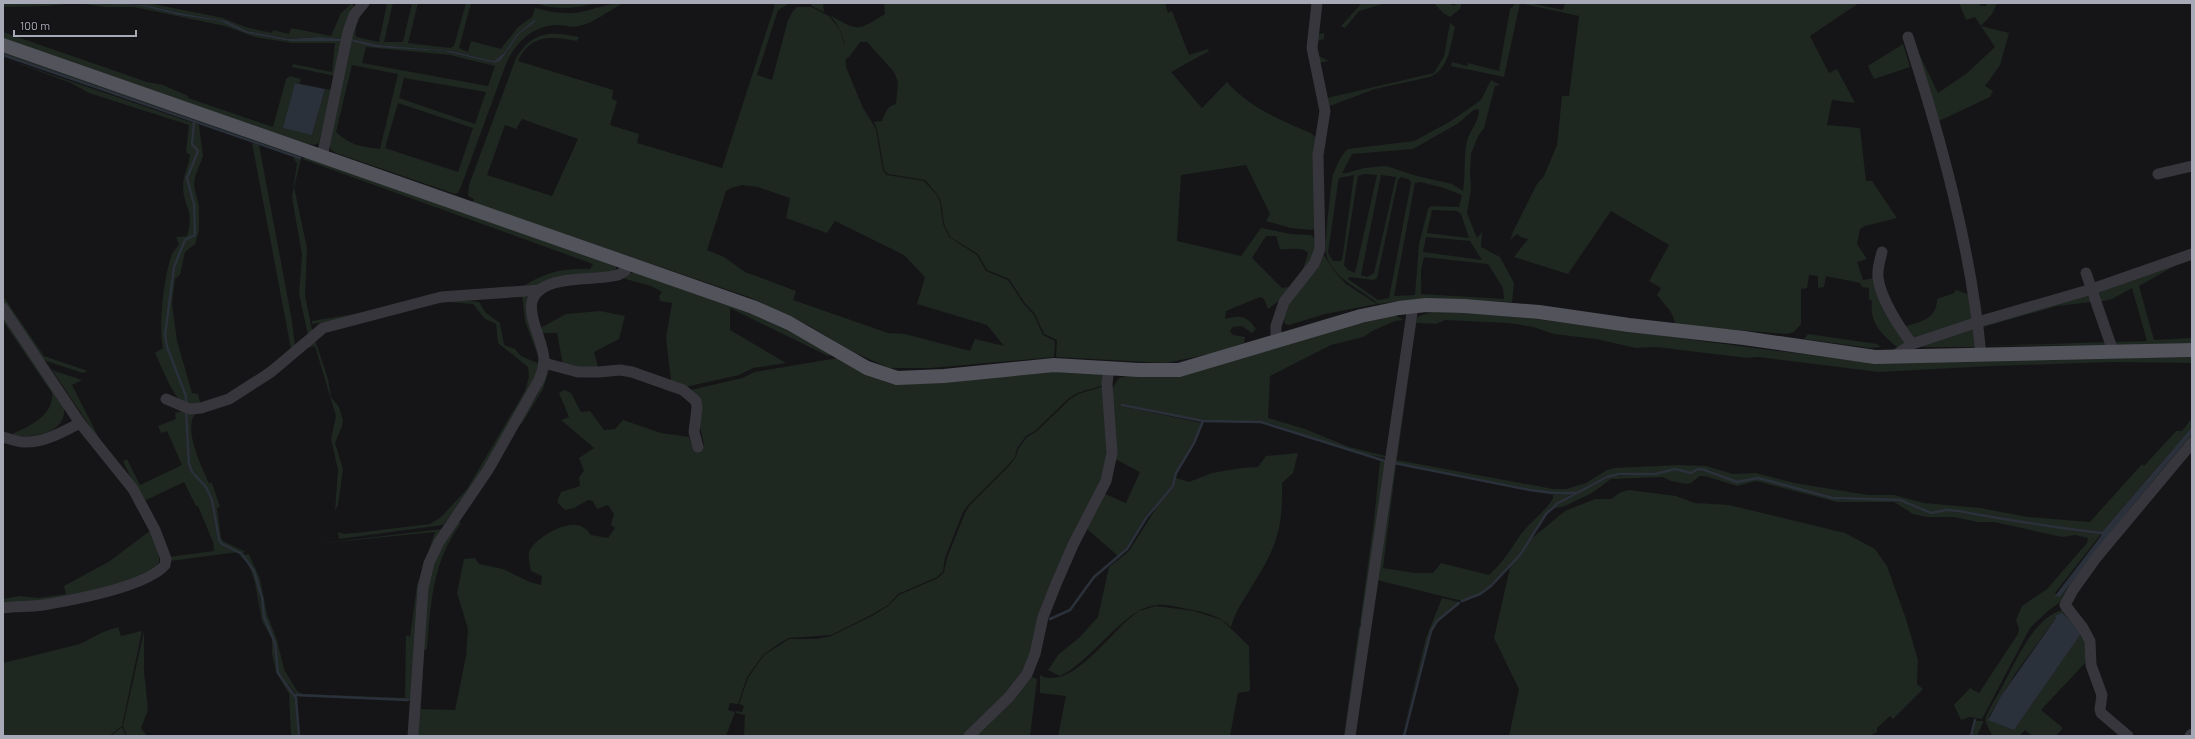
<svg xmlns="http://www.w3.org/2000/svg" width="2195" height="739" font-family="Barlow,sans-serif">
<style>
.green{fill:#1f2721;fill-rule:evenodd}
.water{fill:#2b313b}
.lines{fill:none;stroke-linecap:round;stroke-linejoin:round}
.stream{stroke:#2b313b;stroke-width:2.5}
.minor{stroke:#36363c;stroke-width:11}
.major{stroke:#52535b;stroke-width:14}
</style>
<rect width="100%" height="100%" fill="#151517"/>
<!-- green -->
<g class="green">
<polygon points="3,3 36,3 116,4 143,6 178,15 220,21 246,33 290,41 341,41 341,39 320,37 289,39 247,31 226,21 180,13 145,5 127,3 148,3 223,18 245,27 272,33 273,30 289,34 291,28 331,36 341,13 350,5 350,3 353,3 353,8 335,76 292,67 293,64 332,72 335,43 292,43 255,37 225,26 134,7 105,7 78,3 47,6 3,7"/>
<path d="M368 3H371C363 11 353 25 356 37L379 42 387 3H393L384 42H403L412 3H418L408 43 450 48 454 46 466 3H471L459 48 468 52 471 41 501 49 518 27 532 17 535 8C550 12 565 15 581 12 596 9 608 3 623 3 610 10 594 23 579 26 572 28 565 25 557 25 532 26 516 42 506 64L462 184 458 193 455 194 336 153 331 150 329 146 351 41 386 47 443 51 495 63 506 53 519 34 534 20 517 34 504 53 494 61 451 51 379 45 352 39 351 29ZM366 47 450 55 495 66 488 86 362 63ZM352 65 398 74 380 149C362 147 350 145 336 132ZM404 78 486 92 475 124 399 98ZM398 103 473 128 458 172 385 148Z"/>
<path d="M534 3H596C576 9 555 10 534 3Z"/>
<path d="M768 3H790L778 10 757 75 772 80 788 20 793 11 797 7H811L829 16 840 30 845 47 846 67 863 108 876 129 883 171 887 175 924 181 936 194 940 202 943 224 949 237 977 255 986 271 1008 280 1023 303 1034 315 1043 335 1055 341 1054 357 931 368H889L851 351 808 325 749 297 472 203 474 199 468 196 469 185 516 58C533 31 550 31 579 37L577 41C552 36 530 34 518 61L613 90 612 99 617 101 610 125 639 134 637 143 722 168 775 5ZM522 119 578 139 552 196 487 175 505 125 516 129ZM742 185 758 187 790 198 786 218 827 233 835 221 904 255 925 277 917 304 987 325 1004 346 975 339 970 351 905 334 888 333 793 300 796 291 745 272 724 257 707 250 726 191 731 188Z"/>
<polygon points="810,3 823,3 824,12 812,6"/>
<path d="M884 3H1165L1168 13 1172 11 1189 55 1208 49 1209 51 1171 72 1202 108 1227 82C1249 107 1281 121 1311 133L1315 137 1316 146V227L1312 230 1291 228 1266 221 1270 214 1246 165 1181 175 1177 241 1241 256 1261 228 1291 234 1311 235 1315 239 1317 250 1301 276 1308 253C1301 246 1290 250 1280 249L1276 236H1266L1252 258 1282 288 1294 286 1284 297 1268 309 1264 299 1260 297 1226 311 1225 319C1240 315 1247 315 1256 329L1252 333 1242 326 1233 327 1230 331 1233 335 1245 337 1244 343 1214 353 1166 363 1056 357 1057 340 1044 334 1035 314 1024 302 1009 279 987 270 978 254 950 237 944 224 941 202 937 194 925 180 888 174 884 170 877 129 874 122 882 121C886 112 886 107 896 104L898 82 894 72 867 42H860L850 56 845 60C846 40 842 30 830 15 859 32 857 31 885 14Z"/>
<path d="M1318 3H1321L1316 35 1324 33V39L1317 41V55L1329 61 1318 63 1327 98 1434 73 1444 56 1450 23 1455 27C1450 46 1450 68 1430 77L1375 89 1327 107 1318 76 1313 46Z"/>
<polygon points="1362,3 1386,3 1359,11 1345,28 1341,26"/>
<polygon points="1434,3 1448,3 1454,6 1457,3 1462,3 1460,9 1450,17 1443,13"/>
<path d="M1516 3H1529L1563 10 1565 3H1859L1810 36 1829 73 1837 69 1855 103 1832 100 1827 125 1860 128 1866 181H1872L1897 218 1865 226 1860 229 1857 244 1867 259 1857 262 1863 280 1874 278 1906 343 1898 348C1882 334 1869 323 1872 301L1869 299V288L1862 287 1860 283 1826 276 1824 287 1818 288V276L1809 275 1807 288 1801 289V324L1794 332 1787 334 1676 325 1671 312 1657 295 1661 288 1649 281 1669 245 1611 211 1568 274 1514 257 1528 239 1521 237 1517 234 1510 240 1513 232 1537 184 1544 176 1557 145 1562 96H1569L1579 16 1520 3 1504 77 1451 66 1452 62 1467 66 1468 63 1499 71 1510 9Z"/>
<polygon points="1959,3 1978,3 1981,6 1986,6 1987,3 1997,3 1992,14 1981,26 2009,33 2000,65 1985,86 1993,91 1990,97 1939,121 1913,41 1938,93 1966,74 1995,47 1975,17 1966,20"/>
<polygon points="3,32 147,82 163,85 188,96 188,98 273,127 286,79 290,76 301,79 300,83 296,83 312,135 325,89 332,90 319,143 314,145 308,144 3,39"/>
<polygon points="1903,44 1910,67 1874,79 1868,66"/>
<polygon points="3,52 302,156 302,157 3,55"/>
<path d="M3 58 193 123 191 144 197 151 187 178 193 204 195 235 185 240 173 267 164 335 166 347 186 396V404C174 401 161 365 155 353L163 348C158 326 164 275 172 254 174 250 177 248 179 244L176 237 187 236C195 209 183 207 183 186 183 175 189 166 190 155L186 152 189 125 89 93 71 83Z"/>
<path d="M1491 80 1500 85 1495 86 1484 128 1478 136 1471 154 1470 173 1471 189 1467 213 1477 238 1482 232 1481 247 1500 257 1514 283 1512 302 1417 299 1378 304C1361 288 1333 280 1326 254 1324 248 1331 183 1333 175 1336 167 1341 154 1348 149L1414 141 1451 121 1481 100ZM1475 109 1479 110C1479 122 1470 130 1467 141 1463 158 1466 174 1463 191L1452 184 1417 176 1386 166 1364 168 1347 173H1342L1352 154 1413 149 1457 124ZM1364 174 1377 175 1355 273 1348 270 1344 265 1357 181 1358 176ZM1354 175 1343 254 1341 261H1333L1328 253 1338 183 1339 178ZM1381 175 1396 177 1374 273 1367 277 1361 275ZM1401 177 1410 180 1411 183 1389 298 1378 300 1348 279 1350 277 1373 280 1377 278 1398 180ZM1420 182 1441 187 1462 195 1459 207 1431 206 1428 209 1419 244 1415 295 1394 296 1415 183ZM1432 210 1457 211 1461 214 1469 238 1427 233ZM1426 237 1470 241 1482 260 1423 252ZM1424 257 1488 264 1503 288 1504 299 1421 294V270Z"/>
<path d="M195 123 199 125 203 156 195 177 194 186 199 206V231L195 244 185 252 180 275 175 279 172 304 177 341 192 393 198 394 201 405 238 390 291 349 252 143 259 145 292 321 295 346 308 335 299 294 302 255 292 197 297 164 293 157 301 159 294 187 307 248 305 296 313 334C297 354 211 419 187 404V396L167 347 165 335 175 267 185 241 196 235 194 204 188 178 198 151 192 143Z"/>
<path d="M306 157 616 266V270L615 272 533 288 524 286C544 272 566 268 590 269L593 264 302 159Z"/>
<polygon points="1322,252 1334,271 1346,284 1377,304 1325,314 1289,325 1285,324 1282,311"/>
<polygon points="2178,264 2139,286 2154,340 2192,338 2192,343 2117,346 2113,342 2147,341 2132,288 2112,299 2099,302 2097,289"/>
<polygon points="633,272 740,308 791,332 832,355 828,356 730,308 730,330 786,363 753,368 739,375 685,387 671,381 666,338 672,303 660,301 659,296 662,292 651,286 622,278"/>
<path d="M1956 290 1968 294 1972 320 1914 341 1903 327C1919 322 1937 320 1937 299L1954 293Z"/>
<polygon points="2086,294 2091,302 2057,306 1980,328 1981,323"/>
<path d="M522 295H528L527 314 537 343 541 368 475 485 443 525 339 539 338 532 344 534 364 532 430 524 441 517 467 489 525 391 529 377 528 367 498 343 496 324 485 319 473 304 447 302 427 305C444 299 461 299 479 302L486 313 500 323 504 345 515 349 521 356 537 363 539 361 538 356 525 321Z"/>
<polygon points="3,296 44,356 88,371 83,373 43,360 3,302"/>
<polygon points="378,310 334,321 312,324 312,321"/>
<path d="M3 311 64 408C67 434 30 439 10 435 28 427 54 416 52 393L3 321Z"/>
<polygon points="600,311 625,316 619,339 594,352 599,370 563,365 557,333 542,333 540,328 566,314"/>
<path d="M1433 312 1468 313 1527 318 1863 362 2192 357V363L2113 362 1991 366 1879 372 1758 357 1747 358 1656 347 1636 348 1596 339 1554 334 1533 327 1509 323 1445 320 1436 324 1416 323 1397 460 1553 489H1566L1586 483 1607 470 1615 468 1679 465 1706 466 1733 474 1756 473 1794 483 1868 495H1894L1924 503 1980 508 2028 517 2090 522 2142 464 2144 466 2176 431H2182L2192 418V427L2102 532C2054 527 2007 519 1959 510L1946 509 1931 513 1908 502 1890 499H1842L1758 478 1737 482 1710 470 1698 469 1691 472 1675 468 1654 473H1619L1607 476 1577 492 1552 493 1394 463 1396 465 1383 568 1415 573H1433L1441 563 1489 575C1503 563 1511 548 1522 533 1531 521 1546 511 1553 498V495L1573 493 1550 508 1515 561 1491 586 1479 594 1462 601 1377 580 1413 323 1419 316Z"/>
<polygon points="1395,315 1404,320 1395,321 1374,330 1363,337 1331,345 1270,376 1268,418 1305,429 1349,447 1386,456 1385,458 1360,453 1272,424 1261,422 1203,421 1121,404 1121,406 1202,423 1193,442 1175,473 1172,486 1145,517 1125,550 1118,556 1087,529 1105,494 1126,503 1140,472 1113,458 1113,387 1119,378 1279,344"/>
<polygon points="1973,326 1976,345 1974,347 1918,347"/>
<polygon points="1808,334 1877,344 1881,347 1870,348 1804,339"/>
<polygon points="315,340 328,379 331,397 339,407 343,420 342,426 335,443 343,469 338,505 335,511 338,470 331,439 336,416 315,346 303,349"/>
<polygon points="2107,342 2105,345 1981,346"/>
<path d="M838 358 870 376 891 384 1063 371 1099 373 1102 375 1104 385 1077 393 1068 399 1035 431 1026 436 1017 448 1015 457 1008 465 969 504 963 512 945 558 943 571 937 577 898 594 888 605 871 615 831 635 789 638 780 643 763 655 747 677 738 704 730 703 728 710 735 712 726 736H417L427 586 440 549 459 522 461 523C432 563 431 602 427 649L424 650 421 709 455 710 466 656 468 629 457 593 464 559 475 558 479 564 503 569 530 582 541 585 542 576 531 571C530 565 528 557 529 552 534 539 562 523 576 525 583 526 588 530 591 535L608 538 615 528 611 525 614 514 608 505 597 509 593 501 588 500 574 508 565 510 557 502 561 492 580 486 579 477 584 471 579 458 594 448 561 420 569 417 559 393 564 390 571 393 581 412 590 411 604 430 615 429 623 420 661 433 689 437 693 449H699L704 444 691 390 742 378 755 372Z"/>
<polygon points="550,367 543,389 521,425 521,420 537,396"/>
<polygon points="52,370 82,380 72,385 103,446"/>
<polygon points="1105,386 1107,453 1105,472 1031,655 1017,682 964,736 744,736 745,715 736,713 736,711 742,712 744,706 739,704 748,678 764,655 780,645 789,639 817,639 831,636 872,616 888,606 899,595 938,578 944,572 947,558 965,513 970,505 1009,466 1016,457 1018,449 1027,437 1036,432 1069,400 1078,394"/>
<polygon points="185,410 189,468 205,487 211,501 218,541 225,547 238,552 170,561 168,557 214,551 213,542 198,506 196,506 184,482 142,502 123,461 127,459 140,485 182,465 167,431 161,433 158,426 176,419 175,413"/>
<path d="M187 410 196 413C182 428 202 467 209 483H212L220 507 217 508 221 538 223 541 246 552 242 553 226 546 219 540 213 500 206 487 190 468Z"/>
<path d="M2192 434V439L2063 600 2048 611 2030 628 1982 719 1969 717 1961 720 1954 705 1970 688 1979 693 2018 634 2019 629 2016 620 2022 606 2047 589 2087 543 2088 538 2075 535 2062 537 1994 522H1977L1954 517H1927L1913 514 1894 502H1837L1756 481 1737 486 1705 476H1700L1691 483 1687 484 1671 481 1663 477 1611 479 1592 493 1565 506 1551 509 1566 499 1612 476 1654 474 1675 470 1691 473 1699 470 1710 471 1737 483 1758 479 1842 500 1862 499 1900 501 1931 514 1946 511 1959 512C2006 520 2053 527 2101 534L2055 593 2060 597Z"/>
<path d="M1298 453 1293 473 1282 483C1283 525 1278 545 1255 581 1246 597 1236 609 1231 627 1221 616 1202 611 1187 609 1177 607 1167 604 1157 605 1124 607 1093 661 1060 676L1048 670 1059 654 1080 637 1098 617 1109 567 1129 551 1160 502 1174 487 1176 478 1189 482 1212 473 1241 468 1258 467 1266 456Z"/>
<polygon points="1380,461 1385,462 1363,624 1360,623 1374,520"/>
<polygon points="1629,490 1676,496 1695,503 1729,505 1845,533 1875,549 1887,566 1906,619 1918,660 1917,684 1923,689 1893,719 1890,716 1877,728 1877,732 1869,736 1509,736 1519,689 1494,638 1510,568 1531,539 1565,511 1595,499 1611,499 1621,492"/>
<polygon points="442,529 427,563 411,700 296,694 279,673 276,643 264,617 259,584 252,566 244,555 249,554 260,579 267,614 277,640 284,669 297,691 303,694 405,698 406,635 410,637 417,585 435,532 316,544"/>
<polygon points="151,530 159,557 159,562 156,567 140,579 68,597 3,606 3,599 19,596 38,598 66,594 64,586 110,561"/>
<polygon points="239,555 242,555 251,566 258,585 263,617 275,643 278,673 296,698 298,736 291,736 289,694 276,672 272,654 272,639 262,621 255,583 250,568 246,561"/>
<polygon points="1442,598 1459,602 1436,621 1430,631 1402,736 1426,638"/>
<path d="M1156 606 1194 611 1222 620 1249 646 1250 691 1238 693 1230 736H1058L1066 696 1040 693V675C1069 692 1110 634 1130 618L1139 611Z"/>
<path d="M2062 610 2085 634 2087 661 2041 710 2063 728 2056 736H2032L2025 730 2019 736H1992L1985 720C1989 708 1996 698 2002 687 2015 663 2033 618 2062 610ZM2058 616 2081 632 2014 730 1988 718 2015 674 2056 618 2055 617Z"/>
<polygon points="1359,626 1362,627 1347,736 1344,736"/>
<polygon points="118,627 121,636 142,631 122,726 109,736 3,736 3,663 80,644 103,632"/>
<polygon points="144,631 144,671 148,710 141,728 147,736 127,736 123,726"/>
<polygon points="1032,677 1037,679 1030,736 974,736"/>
<polygon points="1976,721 1983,721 1983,723 1977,736 1972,736"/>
<polygon points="122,727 126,736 111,736"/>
</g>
<!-- water -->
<g class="water">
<polygon points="95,3 145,5 180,13 226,21 247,31 289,39 320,37 342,39 341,41 290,41 246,33 220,21 178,15 143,6"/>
<polygon points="534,20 536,21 519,34 501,60 495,63 443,51 375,47 351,41 352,39 379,45 451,51 494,61 504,53 517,34"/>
<polygon points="295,83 325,89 312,135 283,128"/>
<polygon points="2192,427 2192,434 2133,505 2060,597 2055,596 2101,536 2102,532"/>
<polygon points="2062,613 2082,632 2014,730 1988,720 2001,696 2056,618 2055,616"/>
</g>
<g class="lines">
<!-- stream -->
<g class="stream">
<polyline points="3,55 300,158"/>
<polyline points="186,404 186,396 167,347 165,335 174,267 185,240 195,235 194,204 187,178 198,151 192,144 194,122"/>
<polyline points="1122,405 1203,421 1261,422 1385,461"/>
<polyline points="186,410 189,464 192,472 206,487 212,500 219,540 222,544 242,554 254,571 262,598 264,617 275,643 278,673 296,698 299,736"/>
<polyline points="1394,463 1530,490 1553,493 1577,493"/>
<path d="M1462 601 1480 594 1491 586 1520 555 1546 514 1558 503 1607 477 1619 474H1655L1675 469 1691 473 1698 469 1705 470 1737 482 1758 478 1833 498 1900 500 1931 513 1946 510 1959 511C2006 520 2053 527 2101 533"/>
<polyline points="1050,619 1070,610 1094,577 1127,549 1146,518 1173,486 1176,473 1194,443 1203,421"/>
<polyline points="295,695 408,700"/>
<polyline points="1404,736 1431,631 1437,621 1459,603"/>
<polyline points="1971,736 1975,720"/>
</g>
<!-- minor -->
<g class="minor">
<path d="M1908 37C1941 139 1971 248 1981 355"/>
<polyline points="322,157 348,32 354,15 364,3"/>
<polyline points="2158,174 2192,166"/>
<path d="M1882 252C1880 260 1877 269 1878 277 1880 298 1900 328 1912 344"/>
<polyline points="2086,273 2113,351"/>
<path d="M3 308 80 423 133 489 155 530 166 559 165 565C146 587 73 600 43 605 30 607 16 606 3 608"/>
<polyline points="1276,342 1276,326 1284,302 1314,264 1320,249 1318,155 1325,111 1312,48 1317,3"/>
<polyline points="1894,356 1912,344 1978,322 2092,289 2192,254"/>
<polyline points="544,363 578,372 599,372 620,370 632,372 683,390 696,401 697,408 694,432 698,447"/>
<polyline points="166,399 190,409 201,408 229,399 271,372 323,328 441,297 540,290"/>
<path d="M3 437C10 439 17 442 24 442 44 443 64 431 80 423"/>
<path d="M413 736 423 588 429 563 439 542 488 470 539 380C542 373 544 366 544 359 542 331 511 296 554 283 575 277 596 280 618 275L625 271 629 263"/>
<polyline points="969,736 1009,697 1027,674 1035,654 1043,617 1056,584 1073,545 1106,481 1112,453 1107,384 1109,367"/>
<polyline points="1350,736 1413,306"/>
<polyline points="2128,736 2101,713 2100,709 2102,695 2091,665 2090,641 2083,628 2065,605 2073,590 2096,558 2192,443"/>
<polyline points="2190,736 2192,734"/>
</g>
<!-- major -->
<polyline class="major" points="3,45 753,307 789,323 867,368 897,378 944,376 1054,365 1139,370 1179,370 1361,316 1399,308 1426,305 1464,306 1539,312 1629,325 1744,338 1875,357 2192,350"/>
</g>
<!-- border -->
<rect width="2195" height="739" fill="none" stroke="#a7a9b7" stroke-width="8"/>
<!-- scale -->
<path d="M14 30v6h122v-6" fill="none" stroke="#a7a9b7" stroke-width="2"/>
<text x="20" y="30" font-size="12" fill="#a7a9b7" stroke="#101012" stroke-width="3" paint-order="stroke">100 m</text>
</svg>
